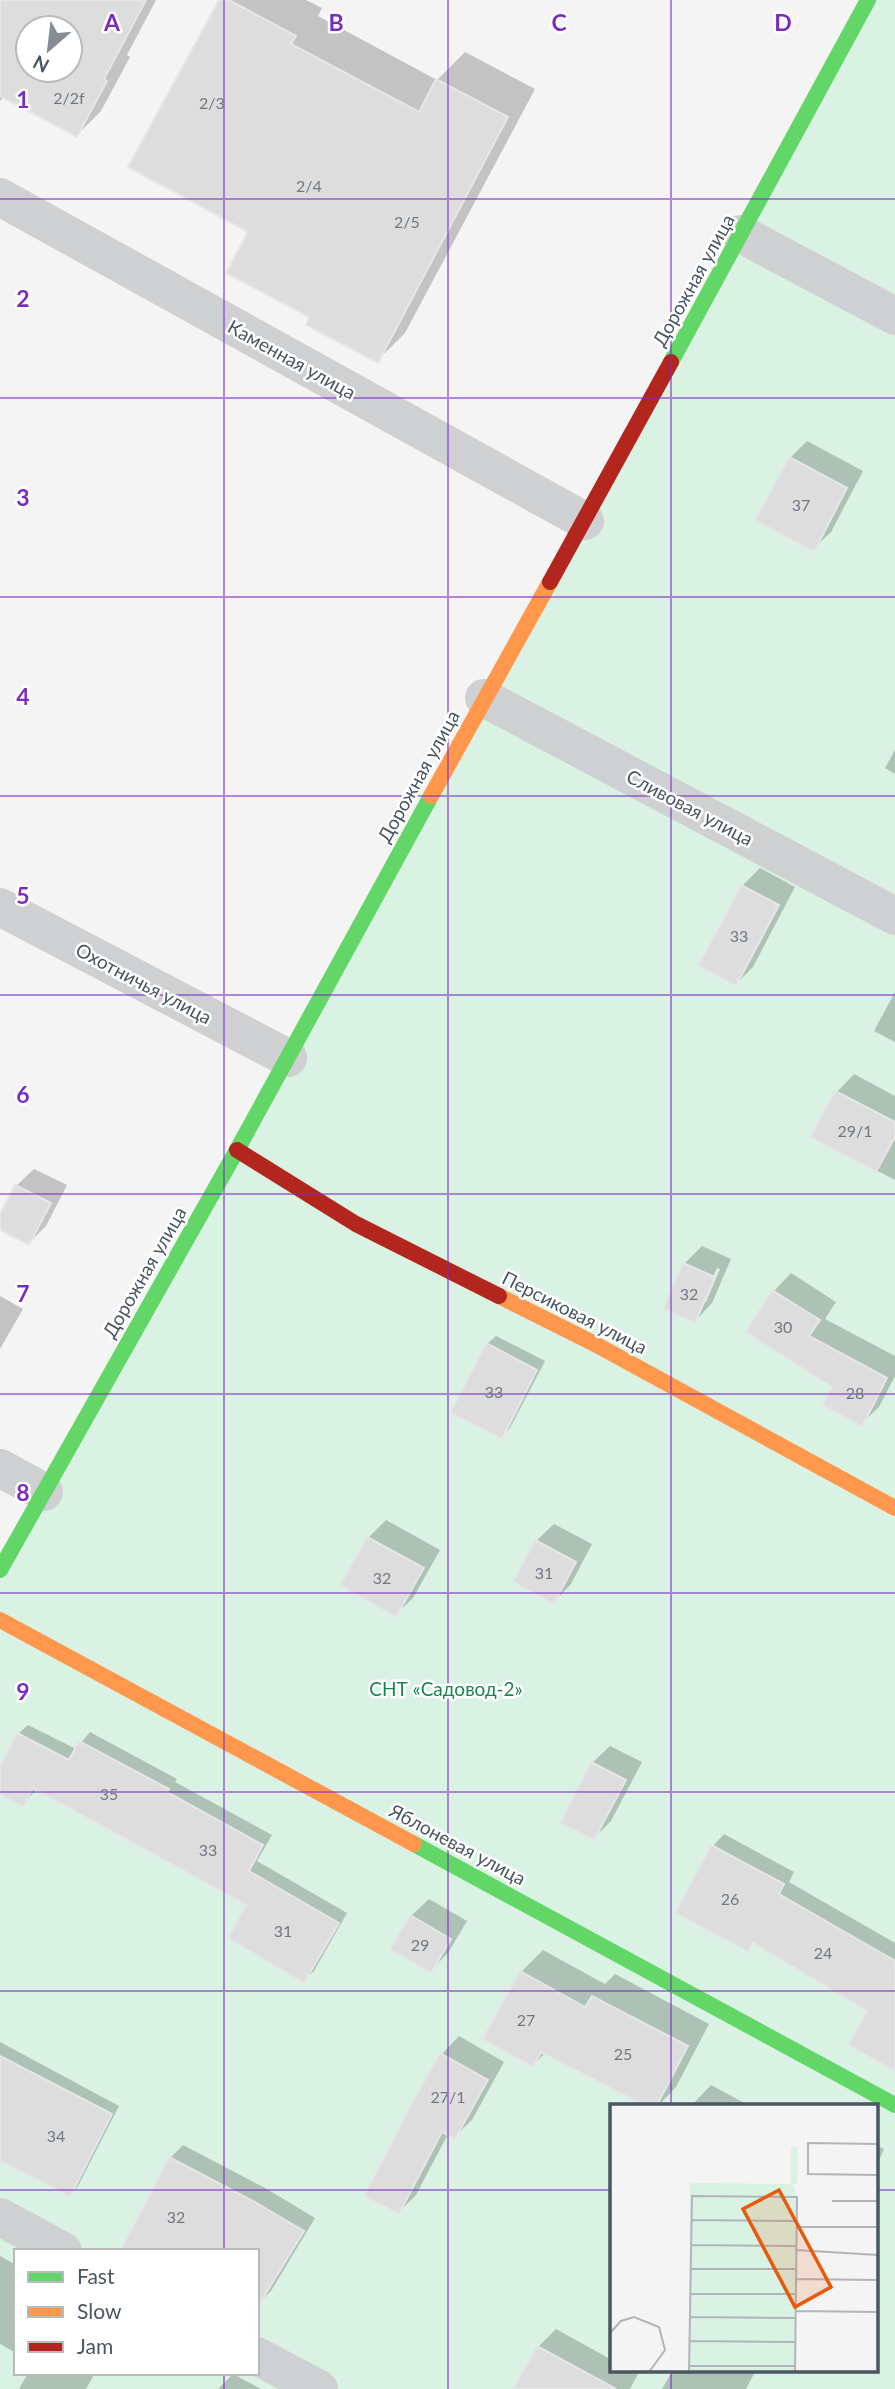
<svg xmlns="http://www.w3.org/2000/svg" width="895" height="2389" font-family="Lato,sans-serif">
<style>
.green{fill:#d9f2e3;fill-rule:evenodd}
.shadow{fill:#0003;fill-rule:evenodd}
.building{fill:#ddddde;stroke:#e5e6e7;stroke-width:2;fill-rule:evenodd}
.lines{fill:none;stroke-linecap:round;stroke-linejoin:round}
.street{stroke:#ced0d2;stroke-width:38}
.fast{stroke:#63d668;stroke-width:16}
.slow{stroke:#ff974d;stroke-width:16}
.jam{stroke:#b3261e;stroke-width:16}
.grid{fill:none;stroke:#7b2cbf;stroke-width:2;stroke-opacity:0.55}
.labels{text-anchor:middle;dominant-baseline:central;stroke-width:5;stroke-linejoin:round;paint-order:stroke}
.number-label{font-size:16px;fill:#707881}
.street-label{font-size:19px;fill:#4a5661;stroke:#fff}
.park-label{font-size:19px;fill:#17864f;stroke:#fff}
.inset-road{fill:none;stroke:#b0b5b9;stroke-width:2}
.view{fill:#e8590c;fill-opacity:0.15;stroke:#e8590c;stroke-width:3.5}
.inset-edge{fill:none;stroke:#4a5661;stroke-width:3.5}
.grid-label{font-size:23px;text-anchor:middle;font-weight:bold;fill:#7b2cbf;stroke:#fff;stroke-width:5;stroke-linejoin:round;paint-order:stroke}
</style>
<rect width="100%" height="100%" fill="#f4f4f4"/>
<!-- green -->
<path class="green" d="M868 0H895V2389H0V1570ZM612 2106H876V2370H612ZM16 2251H257V2373H16Z"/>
<!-- shadow -->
<g class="shadow">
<path d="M0 0H156L127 55 130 57 101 111 77 135 4 97 0 101ZM28 28H70V70H28Z"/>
<polygon points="221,0 306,0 322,8 318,16 437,80 465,52 535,89 405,333 377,361 312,317 250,231"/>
<polygon points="807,441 863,471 831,532 813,549 790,458"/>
<polygon points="895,750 895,774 885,768"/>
<polygon points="760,868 795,887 753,967 736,984 742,886"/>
<polygon points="895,992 895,1042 874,1031"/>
<polygon points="854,1074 895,1096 895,1180 813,1137 837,1092"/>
<polygon points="34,1169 67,1185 46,1226 29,1243 0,1228 0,1217 16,1186"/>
<path d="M702 1246 731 1259 712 1303 695 1321 684 1264ZM717 1268 720 1269 706 1302H702Z"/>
<polygon points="791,1273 836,1302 825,1319 895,1356 895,1376 879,1407 861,1424 834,1386 748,1331 774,1291"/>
<polygon points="0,1296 23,1309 0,1349"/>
<polygon points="496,1336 545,1361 510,1428 502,1437 487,1344"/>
<polygon points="386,1520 440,1550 413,1598 395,1615 368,1538"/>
<polygon points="554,1524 592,1544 571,1584 554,1602 536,1541"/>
<polygon points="28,1725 76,1749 90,1732 177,1779 175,1782 272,1835 257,1861 347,1913 314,1971 304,1980 249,1905 37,1788 23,1805 0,1793 0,1770 18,1734"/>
<polygon points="610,1746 642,1762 611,1821 594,1838 592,1763"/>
<polygon points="724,1834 794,1872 789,1882 895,1943 895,2069 870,2011 755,1942 748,1949 713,1846"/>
<polygon points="429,1899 467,1921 448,1953 430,1971 411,1916"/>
<polygon points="543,1950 605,1984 615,1974 709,2024 676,2087 658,2106 646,2106 545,2053 533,2065 521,1972"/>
<polygon points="459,2036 504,2062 472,2120 454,2137 448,2134 416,2195 399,2212 408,2113 442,2054"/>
<polygon points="0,2042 119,2106 78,2186 69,2195 0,2159"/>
<polygon points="711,2085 748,2105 748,2106 691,2106"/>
<polygon points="183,2145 267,2189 315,2218 271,2291 258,2304 257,2251 170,2158"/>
<polygon points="876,2145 884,2149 876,2167"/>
<polygon points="0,2256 16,2265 16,2353 0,2344"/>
<polygon points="556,2329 612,2360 612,2370 630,2370 638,2374 630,2389 515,2389 538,2347"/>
<polygon points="673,2370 756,2370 746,2389 662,2389"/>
<polygon points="28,2373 95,2373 86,2389 19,2389"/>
<polygon points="233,2374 261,2389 218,2389"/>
</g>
<!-- building -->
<g class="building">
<path d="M0 0H146L104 79 107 81 77 137 0 96ZM28 28H70V70H28Z"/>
<polygon points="219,0 229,0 296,36 291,44 419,112 436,79 508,117 378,363 306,325 309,317 226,273 248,232 128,167"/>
<polygon points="789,457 847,488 814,552 755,520"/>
<polygon points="741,885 779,905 736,986 698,966"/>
<polygon points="835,1091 895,1122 895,1137 876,1172 810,1137"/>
<polygon points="15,1185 51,1203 29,1245 0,1230 0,1214"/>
<polygon points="683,1263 715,1277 695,1323 663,1309"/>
<polygon points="772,1290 820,1320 809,1336 887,1378 862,1427 822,1405 832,1387 745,1332"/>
<polygon points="486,1343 537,1370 502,1439 450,1413"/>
<polygon points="367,1537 424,1568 396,1617 340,1585"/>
<polygon points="535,1540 576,1562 554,1604 513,1582"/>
<polygon points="17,1733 69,1760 79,1741 169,1789 167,1792 263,1845 249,1871 339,1923 304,1983 228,1938 246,1905 33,1788 23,1807 0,1795 0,1766"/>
<polygon points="591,1762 626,1780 594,1840 560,1823"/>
<polygon points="711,1845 784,1884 779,1894 895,1961 895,2071 848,2045 867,2011 753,1943 748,1952 675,1913"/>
<polygon points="410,1915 451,1939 431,1973 390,1949"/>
<polygon points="520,1971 585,2007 592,1996 688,2046 657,2105 643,2105 541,2052 533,2067 482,2039"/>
<polygon points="440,2053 488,2080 455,2139 442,2132 399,2214 364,2196 407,2112"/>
<polygon points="0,2056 112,2114 70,2197 0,2161"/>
<polygon points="169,2157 255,2202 304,2231 257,2308 257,2251 120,2251"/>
<polygon points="537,2346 616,2389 513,2389"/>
</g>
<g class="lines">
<!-- street -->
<g class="street">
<polyline points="0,197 585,521"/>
<polyline points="741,234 895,316"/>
<polyline points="484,698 895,916"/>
<polyline points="0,907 288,1058"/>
<polyline points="0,1468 44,1492"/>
<polyline points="0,2217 63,2251"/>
<polyline points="257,2356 319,2389"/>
</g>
<!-- fast -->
<g class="fast">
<polyline points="671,362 868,0"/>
<polyline points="0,1570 237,1150 431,796"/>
<polyline points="414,1844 895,2105"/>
</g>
<!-- slow -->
<g class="slow">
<polyline points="431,796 550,582"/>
<polyline points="499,1296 593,1343 895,1508"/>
<polyline points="0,1620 414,1844"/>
</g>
<!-- jam -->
<g class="jam">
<polyline points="550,582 671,362"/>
<polyline points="237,1150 356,1224 499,1296"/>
</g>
</g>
<!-- grid -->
<path class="grid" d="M224 0V2251M448 0V2389M671 0V2106M0 199H895M0 398H895M0 597H895M0 796H895M0 995H895M0 1194H895M0 1394H895M0 1593H895M0 1792H895M0 1991H895M0 2190H612M876 2190H895M671 2370V2389M224 2373V2389"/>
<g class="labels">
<!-- number labels -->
<g class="number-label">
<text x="69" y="97">2/2f</text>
<text x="212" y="102">2/3</text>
<text x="309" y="185">2/4</text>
<text x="407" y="221">2/5</text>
<text x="801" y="504">37</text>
<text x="739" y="935">33</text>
<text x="855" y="1130">29/1</text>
<text x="689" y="1293">32</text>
<text x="783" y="1326">30</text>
<text x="494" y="1391">33</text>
<text x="855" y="1392">28</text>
<text x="544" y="1572">31</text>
<text x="382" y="1577">32</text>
<text x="109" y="1793">35</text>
<text x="208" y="1849">33</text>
<text x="730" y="1898">26</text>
<text x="283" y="1930">31</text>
<text x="420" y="1944">29</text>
<text x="823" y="1952">24</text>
<text x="526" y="2019">27</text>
<text x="623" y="2053">25</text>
<text x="448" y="2096">27/1</text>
<text x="56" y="2135">34</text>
<text x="176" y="2216">32</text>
</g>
<!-- street labels -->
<g class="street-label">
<text transform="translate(693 280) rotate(-61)">Дорожная улица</text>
<text transform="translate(292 359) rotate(29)">Каменная улица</text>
<text transform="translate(418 776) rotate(-61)">Дорожная улица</text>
<text transform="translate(690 807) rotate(28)">Сливовая улица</text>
<text transform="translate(144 983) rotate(28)">Охотничья улица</text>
<text transform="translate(144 1272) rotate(-60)">Дорожная улица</text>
<text transform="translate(575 1312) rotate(27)">Персиковая улица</text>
<text transform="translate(458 1844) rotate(28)">Яблоневая улица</text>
</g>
<!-- park labels -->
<g class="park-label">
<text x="446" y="1688">СНТ «Садовод-2»</text>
</g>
</g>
<!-- overview -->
<g transform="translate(610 2104)">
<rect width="268" height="268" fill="#f4f4f4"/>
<path d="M181 43H188L187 80H183L187 93 185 268H79L80 79 181 80Z" fill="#d9f2e3"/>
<path class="inset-road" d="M268 40 198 39V70L268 71M222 97H268M81 116 187 117M187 123H268M81 141 186 142M186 146 268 151M81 165H186M186 175 268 176M81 190H186M186 207 268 208M80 213 186 214M0 229 11 217 24 213 49 223 55 246 39 268M80 237 185 238M79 262H185M79 268 82 92 187 93 185 268"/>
<path class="view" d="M169 86 221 183 185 203 133 105Z"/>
<rect width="268" height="268" class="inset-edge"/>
</g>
<g class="grid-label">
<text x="112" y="31">A</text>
<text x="336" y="31">B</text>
<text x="559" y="31">C</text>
<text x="783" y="31">D</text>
<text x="23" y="108">1</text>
<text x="23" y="307">2</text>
<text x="23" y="506">3</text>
<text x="23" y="705">4</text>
<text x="23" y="904">5</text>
<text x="23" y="1103">6</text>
<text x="23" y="1302">7</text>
<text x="23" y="1501">8</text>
<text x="23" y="1700">9</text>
</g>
<!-- legend -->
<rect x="14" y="2249" width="245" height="126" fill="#ffffff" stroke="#b7bbc0" stroke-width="2"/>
<rect x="28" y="2272" width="35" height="10" fill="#63d668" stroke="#b7bbc0" stroke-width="2"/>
<text x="77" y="2284" font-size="21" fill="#4a5661">Fast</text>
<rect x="28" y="2307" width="35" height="10" fill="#ff974d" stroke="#b7bbc0" stroke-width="2"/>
<text x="77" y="2319" font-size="21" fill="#4a5661">Slow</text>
<rect x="28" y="2342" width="35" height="10" fill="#b3261e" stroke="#b7bbc0" stroke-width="2"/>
<text x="77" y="2354" font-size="21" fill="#4a5661">Jam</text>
<!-- north arrow -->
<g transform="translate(49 49) rotate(208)"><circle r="33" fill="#ffffff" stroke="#b7bbc0" stroke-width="2"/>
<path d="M0-5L12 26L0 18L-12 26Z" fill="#868d94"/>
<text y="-10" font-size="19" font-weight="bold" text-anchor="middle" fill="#4a5661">N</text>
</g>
</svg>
